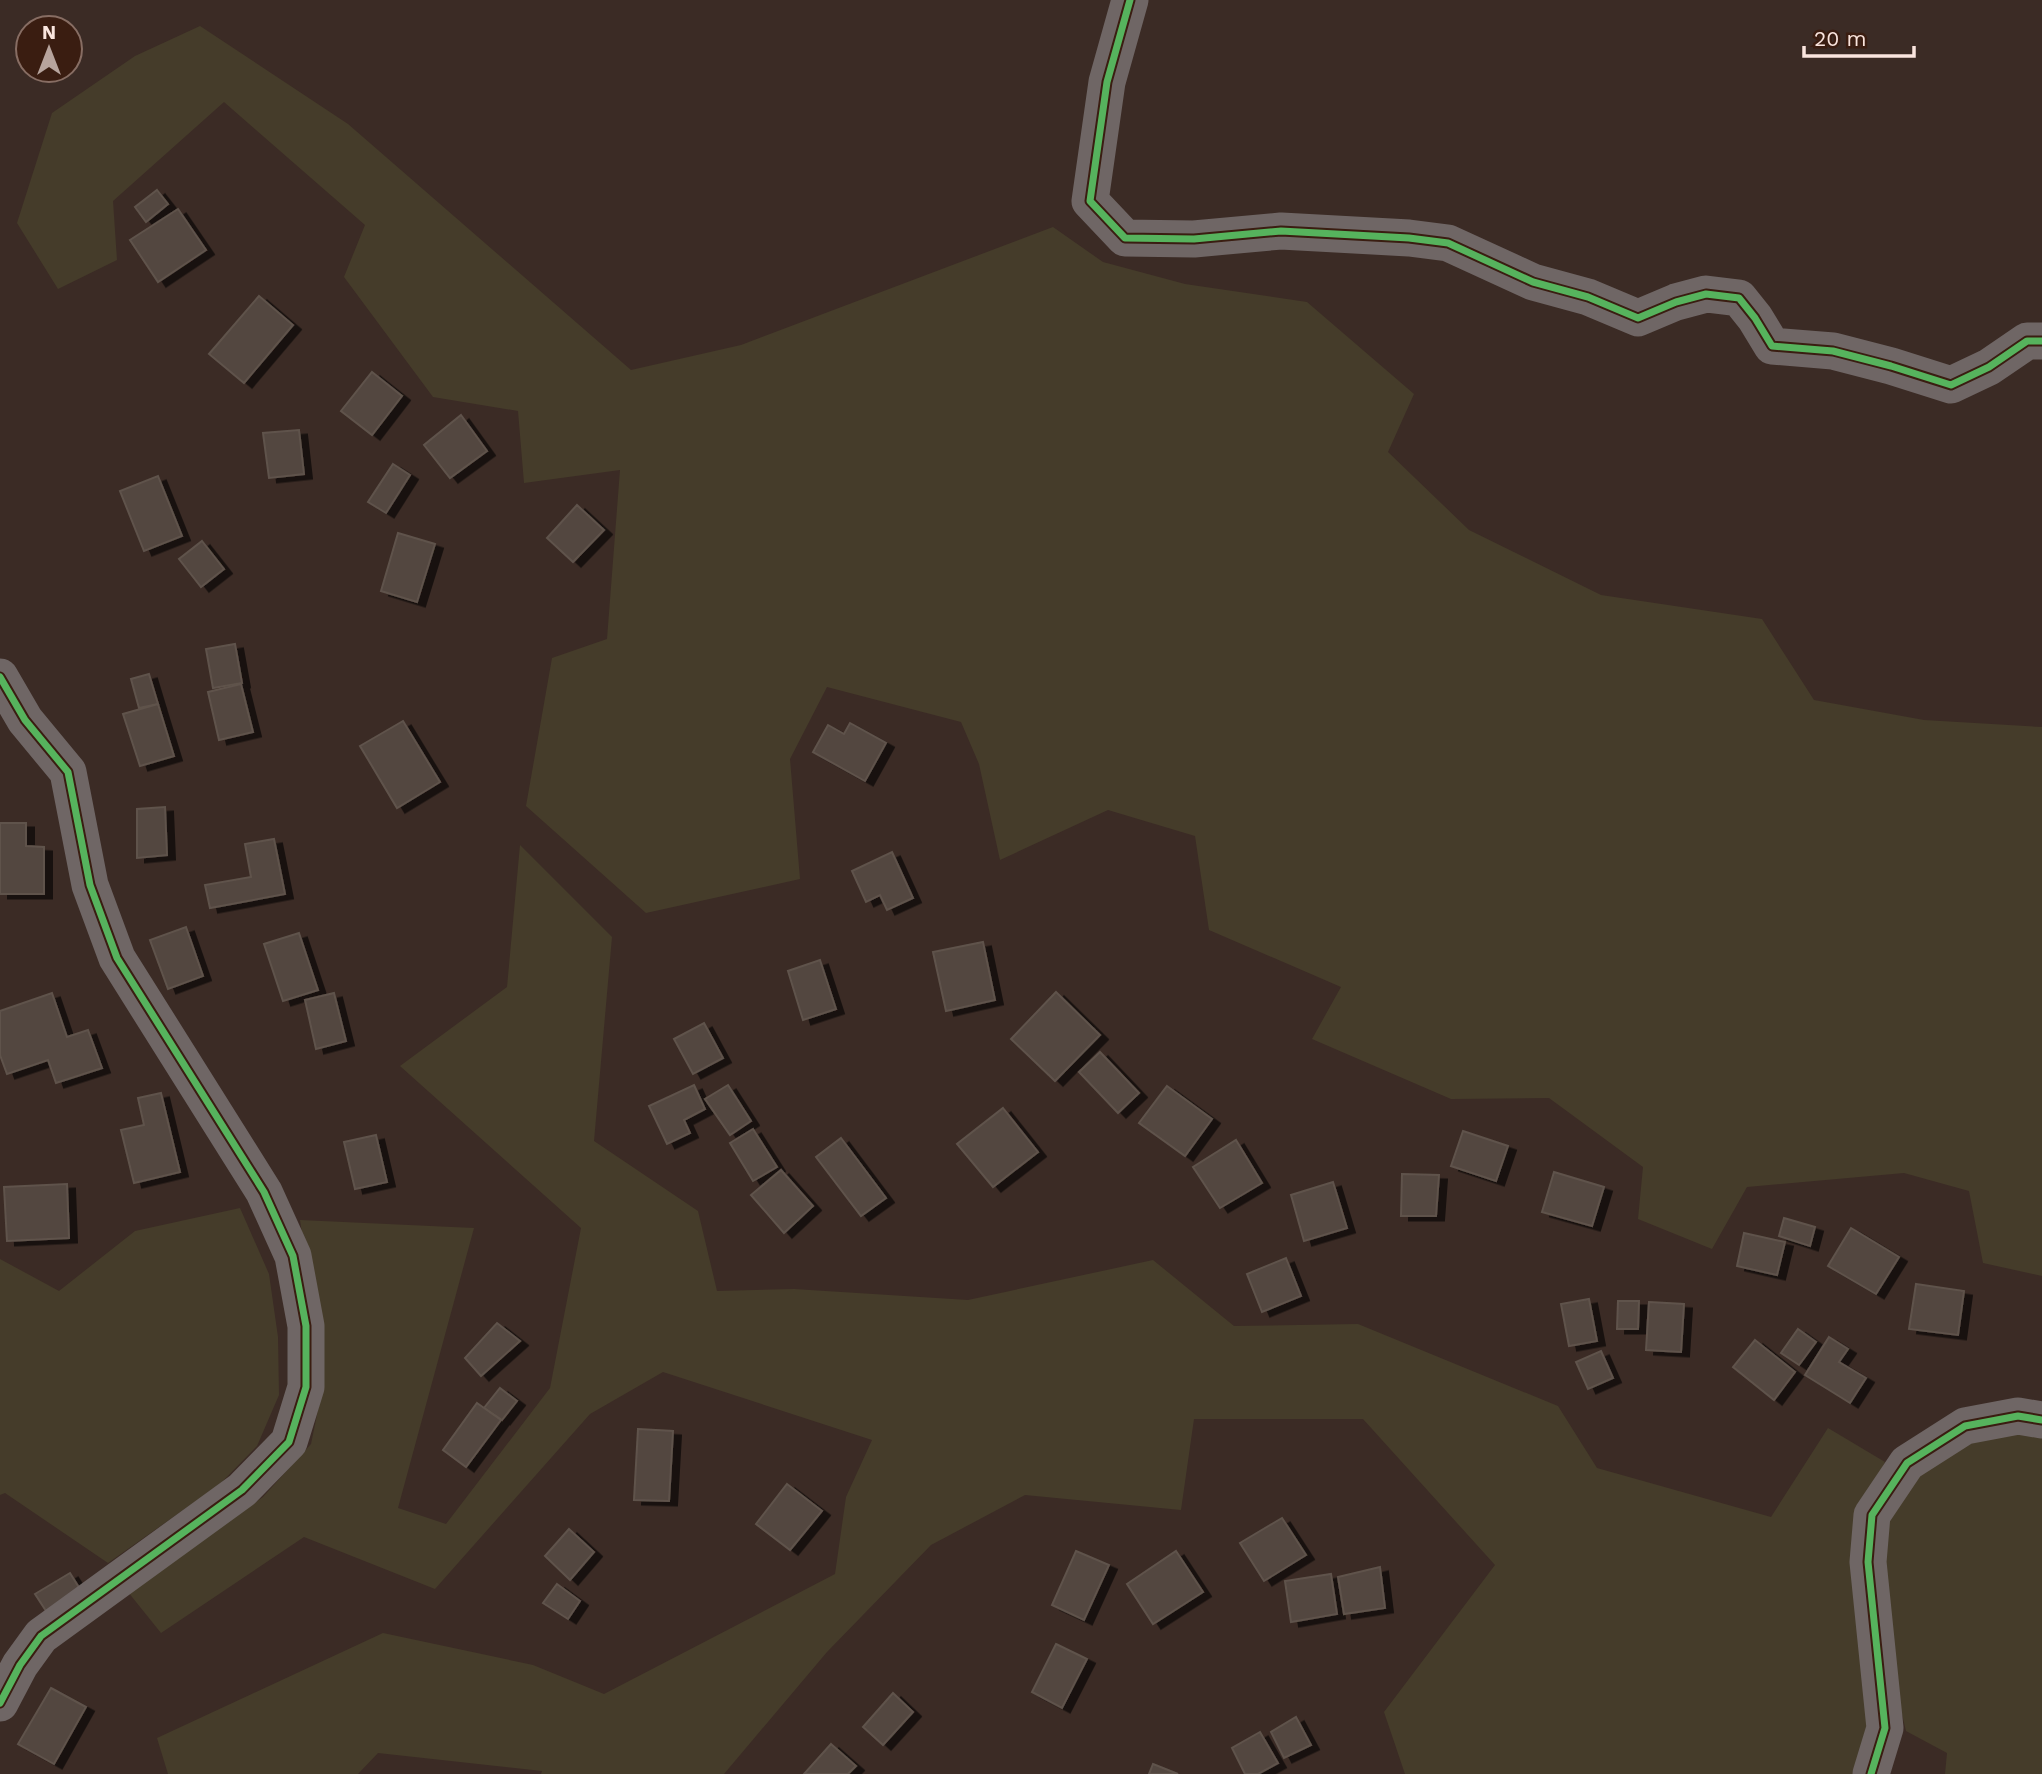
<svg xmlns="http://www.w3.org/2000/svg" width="2042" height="1774" font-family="'Work Sans',sans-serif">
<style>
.green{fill:#453c2a}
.building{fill:#534740;stroke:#5f534b;stroke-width:2;filter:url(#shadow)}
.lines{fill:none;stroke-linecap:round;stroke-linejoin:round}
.minor{stroke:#6f6665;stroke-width:37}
.cycleway-casing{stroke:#3a1d11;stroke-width:11}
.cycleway{stroke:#56b35d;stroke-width:7}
</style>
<defs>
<filter id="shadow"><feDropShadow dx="8" dy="4.5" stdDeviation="0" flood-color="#0009"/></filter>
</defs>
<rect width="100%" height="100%" fill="#3b2b25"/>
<!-- green -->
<g class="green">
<polygon points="200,26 348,124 631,370 741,345 1053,227 1103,262 1185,284 1307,302 1414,394 1388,452 1469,530 1601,595 1762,619 1814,700 1924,720 2042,727 2042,1276 1983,1263 1969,1191 1904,1173 1747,1187 1712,1249 1638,1219 1643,1167 1549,1098 1451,1099 1312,1039 1341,987 1209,930 1195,836 1108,810 1000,860 979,764 961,722 827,687 790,759 800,879 646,913 526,806 552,658 607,639 620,470 524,483 518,411 433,397 344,277 365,225 224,102 113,201 117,260 58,289 17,223 52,113 135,56"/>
<polygon points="520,845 612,937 594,1141 698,1211 717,1291 794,1289 968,1300 1153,1260 1234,1326 1358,1324 1558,1406 1597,1468 1771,1517 1828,1428 1885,1462 1858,1519 1871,1705 1866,1774 1405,1774 1384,1712 1495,1565 1363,1419 1194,1419 1181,1510 1025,1495 931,1545 827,1652 724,1774 541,1774 542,1771 378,1753 358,1774 168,1774 157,1738 383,1633 533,1665 604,1694 835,1574 846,1497 872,1440 663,1372 590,1414 435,1589 304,1537 161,1633 128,1592 263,1497 311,1444 324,1381 300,1220 474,1228 398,1508 446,1524 550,1388 581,1228 400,1066 507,987"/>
<polygon points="240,1208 269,1274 278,1337 279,1395 257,1446 220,1484 108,1563 5,1493 0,1495 0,1259 59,1291 135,1231"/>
<polygon points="2042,1429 2042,1774 1945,1774 1947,1753 1906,1731 1893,1677 1882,1613 1885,1508 1924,1464 1969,1436"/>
</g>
<!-- building -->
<g class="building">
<polygon points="157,190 168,204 146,222 135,207"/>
<polygon points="178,209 206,250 158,282 130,240"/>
<polygon points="259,296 293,325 244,383 209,354"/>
<polygon points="372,372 402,396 372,435 341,411"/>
<polygon points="461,415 487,451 450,478 424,445"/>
<polygon points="299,430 304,474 269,478 263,433"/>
<polygon points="393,464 410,475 386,513 368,502"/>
<polygon points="158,476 182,536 144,551 120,491"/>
<polygon points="577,505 604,530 573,562 547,538"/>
<polygon points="398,533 435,544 417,602 381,591"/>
<polygon points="202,541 224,569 201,587 179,559"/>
<polygon points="235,644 242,683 213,688 206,649"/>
<polygon points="149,674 158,704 139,708 131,679"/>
<polygon points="241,684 253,732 219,740 208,692"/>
<polygon points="158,704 174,756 140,766 123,714"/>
<polygon points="403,721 440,782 397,808 360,746"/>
<polygon points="850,723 886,743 865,781 813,752 828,725 844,734"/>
<polygon points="165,807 167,855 137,858 137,809"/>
<polygon points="0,823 26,823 26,846 44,847 44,894 0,894"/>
<polygon points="274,839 285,894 210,908 205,885 251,877 245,844"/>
<polygon points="892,852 913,898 887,910 880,895 866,902 852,871"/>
<polygon points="186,927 203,976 168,989 150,940"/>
<polygon points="299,933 318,990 283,1001 264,944"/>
<polygon points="983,942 995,1000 946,1011 933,952"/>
<polygon points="820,960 836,1009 803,1020 788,971"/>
<polygon points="1056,992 1100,1035 1055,1081 1011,1039"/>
<polygon points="52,993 67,1037 88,1030 102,1068 56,1083 48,1060 7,1074 0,1055 0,1011"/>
<polygon points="334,993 346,1041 316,1049 305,1000"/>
<polygon points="704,1023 723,1058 693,1074 674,1039"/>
<polygon points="1100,1052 1139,1093 1118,1113 1079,1072"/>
<polygon points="694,1085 705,1109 684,1120 690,1133 667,1144 649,1106"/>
<polygon points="728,1085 751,1121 730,1135 705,1099"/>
<polygon points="1167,1086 1212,1119 1185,1156 1139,1123"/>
<polygon points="161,1093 180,1172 134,1183 121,1130 144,1125 138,1098"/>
<polygon points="1003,1108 1038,1152 993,1187 957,1144"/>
<polygon points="753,1129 777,1167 753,1181 730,1143"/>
<polygon points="1463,1131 1508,1146 1496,1181 1451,1166"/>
<polygon points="376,1135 387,1182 355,1189 344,1142"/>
<polygon points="841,1138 886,1198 861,1216 816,1157"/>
<polygon points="1236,1140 1262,1183 1220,1208 1193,1167"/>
<polygon points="781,1170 813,1206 784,1233 751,1195"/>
<polygon points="1554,1172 1604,1187 1592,1226 1542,1212"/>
<polygon points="1402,1174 1439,1175 1436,1216 1401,1216"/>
<polygon points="1333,1182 1347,1228 1304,1241 1291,1195"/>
<polygon points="67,1184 69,1238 7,1241 4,1187"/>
<polygon points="1784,1218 1815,1227 1810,1246 1779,1236"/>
<polygon points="1851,1228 1899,1257 1876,1294 1828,1266"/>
<polygon points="1744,1233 1785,1242 1777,1275 1737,1266"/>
<polygon points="1286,1258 1301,1296 1262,1312 1247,1274"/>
<polygon points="1916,1284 1964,1291 1958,1335 1909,1329"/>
<polygon points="1589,1299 1597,1341 1569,1346 1561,1304"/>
<polygon points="1618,1301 1639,1301 1638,1329 1617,1329"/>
<polygon points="1649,1302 1684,1304 1681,1352 1646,1350"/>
<polygon points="497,1323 520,1341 481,1376 465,1358"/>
<polygon points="1798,1329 1816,1342 1799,1365 1781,1353"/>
<polygon points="1829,1337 1848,1349 1839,1362 1866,1378 1850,1403 1805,1375"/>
<polygon points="1755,1340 1795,1372 1774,1400 1733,1367"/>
<polygon points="1601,1351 1613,1378 1588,1389 1576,1362"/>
<polygon points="500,1388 517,1401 502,1420 484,1408"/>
<polygon points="477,1403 501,1420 466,1467 443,1450"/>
<polygon points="638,1429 673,1431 669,1501 634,1500"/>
<polygon points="787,1484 822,1511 790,1550 756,1524"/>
<polygon points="1282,1518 1306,1555 1264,1581 1240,1543"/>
<polygon points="569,1529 594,1552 570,1580 545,1556"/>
<polygon points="1076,1551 1109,1565 1084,1620 1052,1605"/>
<polygon points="1176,1551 1203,1592 1153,1624 1127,1584"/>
<polygon points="1380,1567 1385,1608 1344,1614 1338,1577"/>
<polygon points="70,1573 83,1594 48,1614 35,1594"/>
<polygon points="1331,1574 1337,1614 1291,1622 1285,1581"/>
<polygon points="557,1584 580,1601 568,1619 543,1603"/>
<polygon points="1056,1644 1087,1659 1062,1708 1032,1692"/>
<polygon points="51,1688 86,1707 54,1764 18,1744"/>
<polygon points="893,1693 913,1712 883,1745 863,1727"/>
<polygon points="1296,1717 1311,1745 1284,1758 1271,1732"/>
<polygon points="1260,1732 1278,1763 1258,1774 1245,1774 1232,1748"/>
<polygon points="831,1744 856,1766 848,1774 804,1774"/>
<polygon points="1153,1764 1178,1774 1149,1774"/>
</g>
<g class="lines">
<!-- minor -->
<g class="minor">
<polyline points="1130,0 1107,82 1090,201 1125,238 1194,239 1281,231 1409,238 1448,243 1533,282 1588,297 1638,318 1676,302 1706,294 1739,298 1755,318 1772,346 1833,351 1891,366 1951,385 1989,367 2027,341 2042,341"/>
<polyline points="0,677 25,720 68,772 90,885 117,958 264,1192 293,1256 306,1326 306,1387 289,1442 242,1490 41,1636 20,1665 0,1703"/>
<polyline points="1871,1774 1885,1728 1868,1562 1872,1515 1907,1463 1965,1426 2018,1416 2042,1420"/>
</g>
<!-- cycleway casing -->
<g class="cycleway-casing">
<g id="cycleway">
<polyline points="1130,0 1107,82 1090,201 1125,238 1194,239 1281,231 1409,238 1448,243 1533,282 1588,297 1638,318 1676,302 1706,294 1739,298 1755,318 1772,346 1833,351 1891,366 1951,385 1989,367 2027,341 2042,341"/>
<polyline points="0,677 25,720 68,772 90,885 117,958 264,1192 293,1256 306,1326 306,1387 289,1442 242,1490 41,1636 20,1665 0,1703"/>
<polyline points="1871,1774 1885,1728 1868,1562 1872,1515 1907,1463 1965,1426 2018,1416 2042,1420"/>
</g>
</g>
<!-- cycleway -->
<use href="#cycleway" class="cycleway"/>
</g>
<!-- north arrow -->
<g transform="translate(49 49)"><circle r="33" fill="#3a1d11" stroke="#876d63" stroke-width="2"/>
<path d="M0-5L12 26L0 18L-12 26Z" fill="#b7a49d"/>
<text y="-10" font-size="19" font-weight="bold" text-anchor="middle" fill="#fae5de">N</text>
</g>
<!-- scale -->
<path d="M1804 46v10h110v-10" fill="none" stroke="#fae5de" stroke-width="3.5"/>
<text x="1814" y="46" font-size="21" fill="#fae5de" stroke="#3a1d11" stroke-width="5" paint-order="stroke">20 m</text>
</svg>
